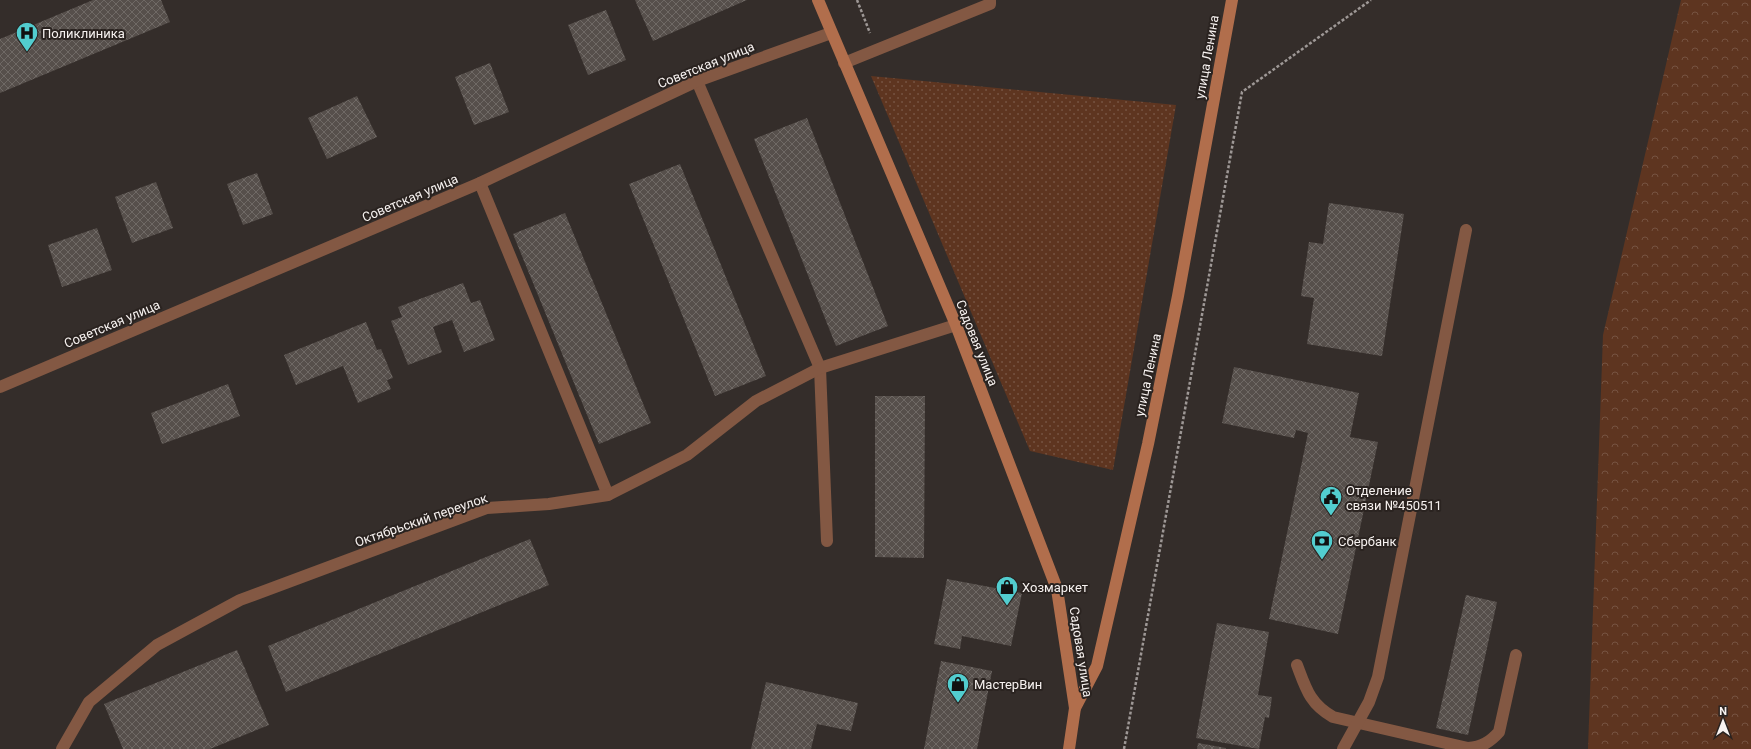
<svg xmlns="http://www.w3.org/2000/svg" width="1751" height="749" font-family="Roboto,sans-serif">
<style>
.forest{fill:url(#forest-crowns)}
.park{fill:url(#park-dots)}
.building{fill:url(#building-cross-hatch)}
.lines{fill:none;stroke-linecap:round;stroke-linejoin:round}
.path{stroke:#9e9896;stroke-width:2.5;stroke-dasharray:3 2;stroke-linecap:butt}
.lane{stroke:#835843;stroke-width:12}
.street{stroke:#835843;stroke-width:12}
.secondary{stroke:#b16e4c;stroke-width:12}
.labels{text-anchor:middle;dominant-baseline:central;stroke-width:4;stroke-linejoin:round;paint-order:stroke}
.poi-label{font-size:13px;fill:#f7f2f0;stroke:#2a2320;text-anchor:start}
.street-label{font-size:13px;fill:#f7f2f0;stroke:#2a2320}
</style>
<defs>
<pattern id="forest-crowns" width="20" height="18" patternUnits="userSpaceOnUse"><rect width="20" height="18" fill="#5e3520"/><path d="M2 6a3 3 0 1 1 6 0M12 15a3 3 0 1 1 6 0" fill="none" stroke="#765341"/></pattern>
<pattern id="park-dots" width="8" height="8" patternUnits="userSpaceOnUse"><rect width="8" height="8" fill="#5e3520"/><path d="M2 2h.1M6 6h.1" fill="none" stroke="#765341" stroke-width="1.8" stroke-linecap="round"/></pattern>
<pattern id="building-cross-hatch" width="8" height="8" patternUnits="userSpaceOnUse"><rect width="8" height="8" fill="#564f4b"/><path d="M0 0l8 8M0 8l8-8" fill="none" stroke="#6f6965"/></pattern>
</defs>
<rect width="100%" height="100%" fill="#342d2a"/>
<!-- forest -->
<polygon class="forest" points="1681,0 1751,0 1751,749 1588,749 1603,335"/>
<!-- park -->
<polygon class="park" points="871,76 1176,105 1113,470 1030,451"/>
<!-- building -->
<g class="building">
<polygon points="93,0 161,0 170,22 0,93 0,39"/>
<polygon points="635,0 747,0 653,41"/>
<polygon points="606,10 626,60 588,75 568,25"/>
<polygon points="490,63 509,112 474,125 455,77"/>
<polygon points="357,96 377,137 327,159 308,118"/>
<polygon points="807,118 888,326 836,346 754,139"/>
<polygon points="680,164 766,376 715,396 629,184"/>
<polygon points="257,173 273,214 243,225 227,184"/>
<polygon points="156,182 173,228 132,243 115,197"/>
<polygon points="1329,203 1404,214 1382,356 1307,344 1314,298 1301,296 1309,242 1323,244"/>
<polygon points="565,213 651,423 599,444 513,234"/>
<polygon points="97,228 112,270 62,287 48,245"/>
<polygon points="463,283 471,303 480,300 495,340 464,352 452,320 433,327 442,352 408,365 391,321 402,317 398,307"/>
<polygon points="366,322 377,350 381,349 393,378 387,380 391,389 358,403 343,366 296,385 284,355"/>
<polygon points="1234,367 1359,393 1350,437 1378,442 1338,634 1269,619 1308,433 1296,430 1294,438 1222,423"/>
<polygon points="228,384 240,416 162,444 151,413"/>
<polygon points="875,396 925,396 924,558 875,557"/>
<polygon points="530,539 549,585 286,692 268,646"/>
<polygon points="947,579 1022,593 1011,646 962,636 960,649 934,644"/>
<polygon points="1466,595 1497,602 1468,735 1436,728"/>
<polygon points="1217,623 1269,632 1258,695 1272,697 1269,718 1265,717 1259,749 1196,738"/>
<polygon points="237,650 269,725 210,749 123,749 104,704"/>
<polygon points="941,661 992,671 977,749 924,749"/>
<polygon points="766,682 858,703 851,731 817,724 811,749 751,749"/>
<polygon points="1198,743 1226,748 1226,749 1197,749"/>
</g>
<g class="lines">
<!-- path -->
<g class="path">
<polyline points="857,0 870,33"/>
<polyline points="1124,749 1242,92 1371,0"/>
</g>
<!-- lane -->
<g class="lane">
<polyline points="844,63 990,4 990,0"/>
<polyline points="820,368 827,541"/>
<path d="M1297 665C1306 689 1310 704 1333 717L1468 748C1482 747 1490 742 1499 732L1516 655"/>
<polyline points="1343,749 1369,702 1378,677 1466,230"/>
</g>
<!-- street -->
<g class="street">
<polyline points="697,81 820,368"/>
<polyline points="480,183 608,495"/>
<polyline points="0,387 480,183 697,81 831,33"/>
<polyline points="62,749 89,702 157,645 240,600 487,508 549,504 608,495 687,455 756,401 820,368 956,325"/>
</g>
<!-- secondary -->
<g class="secondary">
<polyline points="818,0 956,325 1057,589 1075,708"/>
<polyline points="1069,749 1075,708 1097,666 1148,444 1178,296 1232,0"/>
</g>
</g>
<!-- icons -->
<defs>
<g id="hospital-pin" transform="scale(1.15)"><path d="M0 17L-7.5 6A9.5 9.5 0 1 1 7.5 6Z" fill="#52cdcf" stroke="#2a2320"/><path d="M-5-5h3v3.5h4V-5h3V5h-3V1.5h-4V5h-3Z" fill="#111"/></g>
<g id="civic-pin" transform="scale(1.15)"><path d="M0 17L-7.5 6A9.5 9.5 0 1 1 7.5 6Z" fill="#52cdcf" stroke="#2a2320"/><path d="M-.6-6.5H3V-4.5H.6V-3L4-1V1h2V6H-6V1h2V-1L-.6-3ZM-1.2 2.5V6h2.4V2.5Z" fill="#111"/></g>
<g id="bank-pin" transform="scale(1.15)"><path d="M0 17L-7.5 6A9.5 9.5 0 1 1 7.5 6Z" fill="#52cdcf" stroke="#2a2320"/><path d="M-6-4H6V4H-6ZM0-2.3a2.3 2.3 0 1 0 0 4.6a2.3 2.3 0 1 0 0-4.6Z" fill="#111"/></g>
<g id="shop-pin" transform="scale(1.15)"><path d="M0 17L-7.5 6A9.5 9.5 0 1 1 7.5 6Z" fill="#52cdcf" stroke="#2a2320"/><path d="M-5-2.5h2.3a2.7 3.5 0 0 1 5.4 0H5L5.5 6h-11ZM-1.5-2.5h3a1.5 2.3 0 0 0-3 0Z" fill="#111"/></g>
</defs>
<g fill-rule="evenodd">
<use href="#hospital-pin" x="27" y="33"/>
<use href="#civic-pin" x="1331" y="497"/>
<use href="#bank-pin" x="1322" y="541"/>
<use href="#shop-pin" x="1007" y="587"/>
<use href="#shop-pin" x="958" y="684"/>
</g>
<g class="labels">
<!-- poi labels -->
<g class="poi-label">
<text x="42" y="33">Поликлиника</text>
<text x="1346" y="490">Отделение<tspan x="1346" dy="15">связи №450511</tspan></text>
<text x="1338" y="541">Сбербанк</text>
<text x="1022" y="587">Хозмаркет</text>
<text x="974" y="684">МастерВин</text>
</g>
<!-- street labels -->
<g class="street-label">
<text transform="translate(1207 57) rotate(-80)">улица Ленина</text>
<text transform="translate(706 65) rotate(-22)">Советская улица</text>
<text transform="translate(410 198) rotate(-23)">Советская улица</text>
<text transform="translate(112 324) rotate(-23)">Советская улица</text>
<text transform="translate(977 343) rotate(68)">Садовая улица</text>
<text transform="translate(1148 375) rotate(-78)">улица Ленина</text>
<text transform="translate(421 520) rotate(-19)">Октябрьский переулок</text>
<text transform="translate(1081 652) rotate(81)">Садовая улица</text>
</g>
</g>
<!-- north arrow -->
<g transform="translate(1723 721)" stroke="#2a2320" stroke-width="3" paint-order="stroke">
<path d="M0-3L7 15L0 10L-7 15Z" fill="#f7f2f0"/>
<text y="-6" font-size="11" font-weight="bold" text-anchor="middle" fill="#f7f2f0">N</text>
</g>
</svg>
